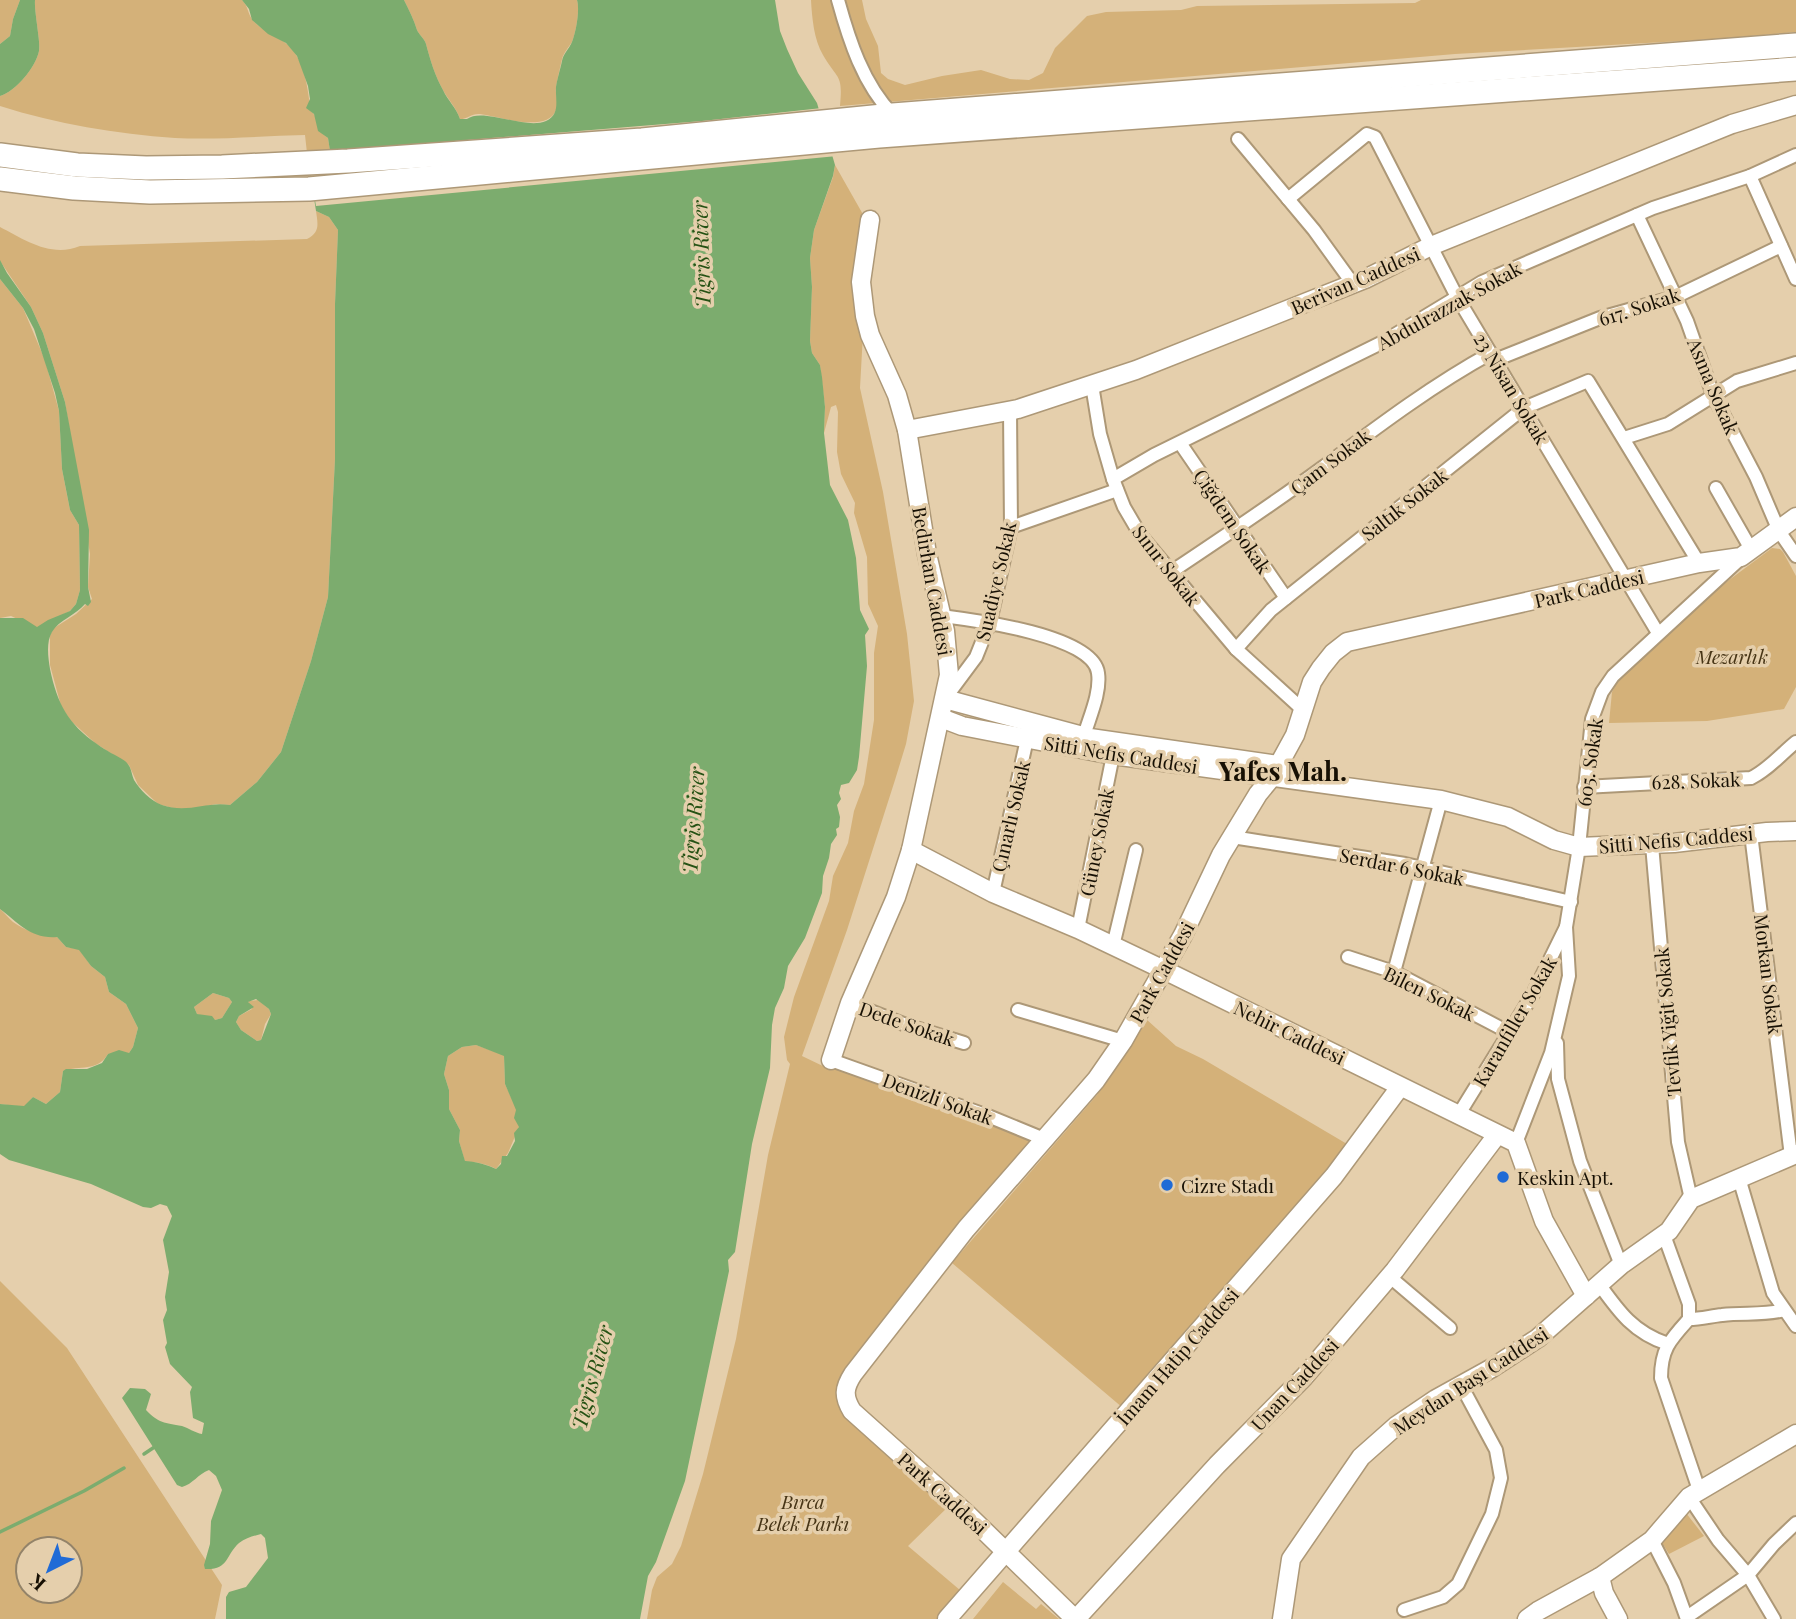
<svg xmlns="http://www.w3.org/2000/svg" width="1796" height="1619" font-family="'Playfair Display',serif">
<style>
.green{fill:#d4b179;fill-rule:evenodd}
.water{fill:#7cac6e;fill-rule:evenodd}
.pier{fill:#e5cfac}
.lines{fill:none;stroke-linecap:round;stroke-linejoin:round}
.stream{stroke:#7cac6e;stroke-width:3.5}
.street-casing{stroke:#ad9877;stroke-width:16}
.secondary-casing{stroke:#ad9877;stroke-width:21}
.highway-casing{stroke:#ad9877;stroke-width:26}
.street{stroke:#fff;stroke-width:12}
.secondary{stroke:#fff;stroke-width:18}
.highway{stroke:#fff;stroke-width:23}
.poi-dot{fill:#206bd6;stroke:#e5cfac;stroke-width:2.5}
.labels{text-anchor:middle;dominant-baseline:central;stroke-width:7;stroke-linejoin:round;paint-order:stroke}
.street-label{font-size:19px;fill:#171004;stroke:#e5cfac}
.park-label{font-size:19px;font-style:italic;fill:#473516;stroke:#e5cfac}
.poi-label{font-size:19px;fill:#171004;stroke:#e5cfac;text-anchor:start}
.water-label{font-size:21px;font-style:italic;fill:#255214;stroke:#e5cfac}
.district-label{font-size:26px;font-weight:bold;fill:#171004;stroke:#e5cfac}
</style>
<rect width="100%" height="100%" fill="#e5cfac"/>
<!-- green -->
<g class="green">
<polygon points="0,0 20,0 13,19 10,36 0,44"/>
<path d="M35 0H242C249 8 247 12 252 19 259 29 273 34 283 41 306 57 307 88 311 111 321 120 313 127 328 138L330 151 307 153 305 135C262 136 218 140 175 138 116 134 57 124 0 106V96C15 92 36 67 39 51 41 44 34 12 35 0Z"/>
<path d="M404 0H577C580 10 576 32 572 42 569 47 565 51 563 56 562 58 556 86 556 88 555 95 559 103 556 110 547 134 498 116 480 114 472 113 468 119 460 119 456 107 449 101 443 90 435 76 430 59 426 44 425 39 419 35 417 30 414 20 409 10 404 0Z"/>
<path d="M811 0H862L866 19 878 46 881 73 888 79 905 85 942 76 981 70 1010 79 1029 80 1043 73 1055 48 1087 16 1106 12 1181 10 1197 6 1415 3 1421 0H1796V32L1716 39 1455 54 840 106C843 73 838 81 823 55 814 40 812 18 811 0Z"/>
<polygon points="835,165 869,225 860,388 883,492 907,634 914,701 906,744 895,780 847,930 802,1056 827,1068 831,1060 1044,1139 845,1397 953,1502 908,1546 967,1596 947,1619 647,1619 652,1590 657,1577 672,1564 681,1546 703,1474 736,1339 768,1155 790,1064 787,1060 784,1037 794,997 829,901 833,876 848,843 854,811 864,784 874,720 874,653 878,626 868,604 867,557 854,513 855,503 841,474 837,452 838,412 836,405 831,407 824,433 825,407 820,365 812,353 810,341 812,287 810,258 814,230 833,177"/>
<path d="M316 211 329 217 338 230 335 304V459L328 597 311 661 281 752 257 782 230 805 216 804 193 809H176L158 804 138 785 129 765 95 743 70 720 61 706 50 665V635L54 628 76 614 92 599 88 587 90 554 65 402 43 333 31 307 0 261V227C25 240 51 258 80 246L307 239C320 232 318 225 316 211Z"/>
<polygon points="0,279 23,308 45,360 59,411 62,469 66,490 70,510 79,525 80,590 76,604 70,611 37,628 11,616 0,618"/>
<polygon points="1772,548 1780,549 1783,552 1796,576 1796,687 1784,709 1707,721 1609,723 1612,692 1618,681 1705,598"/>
<path d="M0 909C5 913 8 918 13 922 24 930 43 938 57 937L66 947 79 949 91 966 105 977 109 992 126 1004 138 1028 133 1047 129 1053 108 1054C97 1072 80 1065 63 1071L60 1092 46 1104 33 1097 24 1107 0 1104Z"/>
<polygon points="213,993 229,998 232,1002 222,1018 215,1020 197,1014 194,1007"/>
<polygon points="258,1000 269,1009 271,1014 265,1024 261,1040 257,1041 241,1030 236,1022 239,1016 252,1009 248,1002 249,1001"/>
<polygon points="1146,1019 1176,1046 1203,1059 1347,1144 1281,1226 1123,1408 952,1263 1097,1095"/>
<path d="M476 1045 504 1055 505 1084 517 1110 519 1127 508 1153 496 1169C489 1165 474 1161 465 1162L459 1141 460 1130 449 1109V1090L444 1074 448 1056 462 1047Z"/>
<path d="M0 1281 67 1348 222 1585 215 1619H0ZM28 1549H70V1591H28Z"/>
<polygon points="1686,1513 1704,1536 1669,1554 1661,1541"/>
<polygon points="1003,1582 1036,1609 1041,1604 1059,1619 973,1619"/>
</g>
<!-- water -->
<g class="water">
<path d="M20 0H35C34 11 41 44 39 51 36 67 15 92 0 96V44L10 36 13 19Z"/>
<path d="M242 0H404C409 10 414 20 417 30 419 35 425 39 426 44 430 59 435 76 443 90 448 101 456 107 460 119H467C483 107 525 130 546 121 561 114 555 99 556 87 557 80 560 70 562 61 563 54 569 49 572 42 576 32 580 10 577 0H775L780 31 787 49 798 73 817 103 835 165 833 176 814 230 810 258 812 287 810 341 812 353 820 365 822 377 825 407 824 433 830 485 848 520 856 558 860 610 869 629 865 635 867 666 859 757 857 770 849 783 841 785 839 793 841 799 837 805 840 817 839 827 836 829 837 835 831 844 829 858 823 876 822 893 805 938 788 966 784 988 775 1008 772 1025 770 1068 752 1144 735 1252 728 1260 729 1271 685 1481 656 1562 648 1576 640 1619H226V1597L229 1592 246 1587 268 1558 265 1538 261 1534C253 1536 246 1538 239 1543 225 1556 229 1570 205 1569L204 1565 210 1544 211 1521 222 1490 216 1476 209 1470C198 1474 193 1484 182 1487L177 1485 122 1398 130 1388 145 1389 151 1394 146 1410C158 1423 165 1423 182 1426 189 1428 195 1433 202 1434L204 1423 193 1418 190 1392 192 1387 170 1364 165 1347 167 1343 163 1320 167 1310 165 1297 169 1272 163 1240 172 1216 167 1206 160 1204 151 1208 143 1207 91 1184 9 1160 0 1154V1104L24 1106 33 1097 46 1104 60 1092 63 1071 66 1069H87L102 1063 108 1054 119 1050 129 1053 133 1047 138 1028 126 1004 109 992 105 977 91 966 79 950 66 947 57 937C30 939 19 923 0 909V618H23L37 627 48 620 70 611 76 604 80 590 79 525 70 510 62 469 59 411 55 393 34 329 23 308 0 279V260L7 273 31 307 43 333 65 402 89 530 88 587 91 602 88 606 85 604C76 615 59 620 52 632 46 642 48 657 50 669 57 703 68 724 97 744 106 751 116 755 125 761 132 767 131 773 134 780 140 790 151 801 162 805 188 814 206 801 230 805L257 782 281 752 311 661 328 597 335 459V304L338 230 329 217 316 211 307 153 330 151 328 138 318 131 314 114 306 108 310 99 308 86 297 56 286 43 268 34 252 20 249 9ZM213 993 229 998 232 1002 222 1018 215 1020 212 1016 197 1014 194 1007ZM256 999 269 1009 271 1014 261 1040 257 1041 241 1030 236 1022 239 1016 254 1007 248 1002ZM476 1045 504 1056 505 1084 516 1110 514 1118 519 1127 514 1133 515 1141 507 1156H502L501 1164 496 1169C488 1165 474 1161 465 1161L459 1141 460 1130 449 1109V1090L444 1074 448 1056 462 1047Z"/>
</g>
<!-- pier -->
<polygon class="pier" points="822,108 837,156 316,206 307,153 702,121"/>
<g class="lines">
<!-- stream -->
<g class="stream">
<polyline points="144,1454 156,1446"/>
<polyline points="0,1532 84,1491 124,1468"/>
</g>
<!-- street casing -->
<g class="street-casing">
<g id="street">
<path d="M838 0C849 40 863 84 893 115"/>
<polyline points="1238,139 1314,230 1353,284"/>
<polyline points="1750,176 1796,279"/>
<polyline points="1288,199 1367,134 1375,137 1457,297 1658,633"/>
<polyline points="1637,215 1687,321 1713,395 1756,477 1779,531 1796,556"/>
<polyline points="1495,360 1600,318 1675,297 1781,246"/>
<polyline points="1092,385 1100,434 1113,479 1124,507 1141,536 1236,649 1302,709"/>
<polyline points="1624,438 1668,424 1737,381 1796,363"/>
<polyline points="1180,443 1286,598"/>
<polyline points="1113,479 1154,455 1383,342 1482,282 1653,208 1750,176 1796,155"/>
<polyline points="1716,488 1752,551"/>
<polyline points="1011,527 1117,490"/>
<path d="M1171 572C1222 538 1273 504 1322 468 1377 427 1431 386 1491 353"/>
<path d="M942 616C973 620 1093 635 1098 673 1101 693 1089 718 1084 736"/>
<polyline points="1236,649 1271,610 1524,408 1588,381 1699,563"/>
<polyline points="947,696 976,657 990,622 1011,527 1010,410"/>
<path d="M1584 787 1751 778C1768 770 1781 754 1796 742"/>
<polyline points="1751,834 1791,1156"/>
<polyline points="1232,837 1405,864 1571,902"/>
<polyline points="1652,845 1678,1142 1691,1199"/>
<polyline points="993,893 1027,739"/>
<polyline points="1078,929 1113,755"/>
<polyline points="1113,946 1136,850"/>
<polyline points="1348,957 1394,972 1510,1033"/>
<polyline points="1394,972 1441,800"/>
<polyline points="850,1003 906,1025 964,1043"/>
<polyline points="1018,1010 1123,1041"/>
<polyline points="1557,1043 1558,1079 1580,1161 1621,1265"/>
<polyline points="831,1060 988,1116 1044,1139"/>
<polyline points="1459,1114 1533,994 1566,927"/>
<polyline points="1516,1143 1551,1053 1569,976 1566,927 1579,847 1592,719 1602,692 1613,676 1741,558"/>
<polyline points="1739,1178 1773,1293 1796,1326"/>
<path d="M1664 1235 1689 1304V1319C1670 1340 1661 1349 1661 1378L1699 1490"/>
<polyline points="1390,1277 1450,1328"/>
<path d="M1599 1284C1619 1312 1634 1333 1668 1344"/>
<path d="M1689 1319C1701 1319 1711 1316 1722 1315 1743 1312 1763 1316 1784 1310"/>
<polyline points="1689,1497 1718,1540 1748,1575 1774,1619"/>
<polyline points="1652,1540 1674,1583 1687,1619"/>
<polyline points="1404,1610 1443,1597 1458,1584 1492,1514 1501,1478 1496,1450 1461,1385"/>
<polyline points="1687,1617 1748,1575 1774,1544 1796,1523"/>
</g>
</g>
<!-- secondary casing -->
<g class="secondary-casing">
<g id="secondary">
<polyline points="907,430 1018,409 1136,370 1365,279 1431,246 1732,124 1796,105"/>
<polyline points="945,699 1090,738 1278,765"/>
<polyline points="941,718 962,726 1113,755 1441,800 1508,817 1554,840 1579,847 1674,843 1767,832 1796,831"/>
<polyline points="911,850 993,893 1078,929 1164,970 1516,1143 1544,1221 1586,1296"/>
<polyline points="831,1060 850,1003 896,897 911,850 949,675 945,631 927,554 907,430 897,395 870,335 865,316 861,282 870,220"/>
<polyline points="1600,1577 1604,1593 1618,1619"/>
<polyline points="947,1619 1334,1176 1400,1087"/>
<path d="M1075 1619 967 1514 852 1411C843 1396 844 1388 853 1374L966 1229 1096 1080 1123 1041 1183 935 1221 855 1258 794 1272 777 1295 735 1312 682 1321 668 1333 653 1347 642 1392 632 1699 563 1741 557 1796 517"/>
<polyline points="1076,1619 1217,1465 1304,1377 1395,1270 1497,1135"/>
<polyline points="1282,1619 1291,1559 1361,1457 1396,1426 1436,1399 1492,1368 1538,1338 1621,1265 1669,1231 1691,1199 1796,1154"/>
<polyline points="1527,1619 1538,1611 1600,1577 1652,1540 1689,1497 1796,1434"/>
</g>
</g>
<!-- highway casing -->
<g class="highway-casing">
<g id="highway">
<polyline points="0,155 77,165 146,168 222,167 348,161 642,140 893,115 1796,45"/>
<polyline points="0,179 74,188 150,192 309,189 879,136 1796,69"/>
</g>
</g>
<!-- street -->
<use href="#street" class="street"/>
<!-- secondary -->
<use href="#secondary" class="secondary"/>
<!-- highway -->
<use href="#highway" class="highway"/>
</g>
<!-- markers -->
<g class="poi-dot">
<circle cx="1503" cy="1177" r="7"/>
<circle cx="1167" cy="1185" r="7"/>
</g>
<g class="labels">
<!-- street labels -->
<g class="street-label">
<text transform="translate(1355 280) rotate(-24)">Berivan Caddesi</text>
<text transform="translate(1449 305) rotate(-29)">Abdulrazzak Sokak</text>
<text transform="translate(1639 306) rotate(-18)">617. Sokak</text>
<text transform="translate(1714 386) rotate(67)">Asma Sokak</text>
<text transform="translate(1512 388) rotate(59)">23 Nisan Sokak</text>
<text transform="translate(1330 461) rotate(-37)">Çam Sokak</text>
<text transform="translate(1404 504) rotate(-38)">Saltık Sokak</text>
<text transform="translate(1233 521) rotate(56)">Çiğdem Sokak</text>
<text transform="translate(1167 565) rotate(52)">Sınır Sokak</text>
<text transform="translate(933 581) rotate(80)">Bedirhan Caddesi</text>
<text transform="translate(995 581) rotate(-77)">Suadiye Sokak</text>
<text transform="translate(1589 588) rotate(-13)">Park Caddesi</text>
<text transform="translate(1121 754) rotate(9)">Sitti Nefis Caddesi</text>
<text transform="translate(1589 762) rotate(-82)">605. Sokak</text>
<text transform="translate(1696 780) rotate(-2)">628. Sokak</text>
<text transform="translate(1010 816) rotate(-77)">Çınarlı Sokak</text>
<text transform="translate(1676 839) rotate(-5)">Sitti Nefis Caddesi</text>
<text transform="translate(1096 842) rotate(-79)">Güney Sokak</text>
<text transform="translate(1402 866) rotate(11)">Serdar 6 Sokak</text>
<text transform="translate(1161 972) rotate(-61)">Park Caddesi</text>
<text transform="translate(1769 974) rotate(83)">Morkan Sokak</text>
<text transform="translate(1430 993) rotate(26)">Bilen Sokak</text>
<text transform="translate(1514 1021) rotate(-60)">Karanfiller Sokak</text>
<text transform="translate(1667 1022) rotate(-95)">Tevfik Yiğit Sokak</text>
<text transform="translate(907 1023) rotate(19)">Dede Sokak</text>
<text transform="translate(1290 1032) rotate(26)">Nehir Caddesi</text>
<text transform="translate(938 1098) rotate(20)">Denizli Sokak</text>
<text transform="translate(1177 1356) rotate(-49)">İmam Hatip Caddesi</text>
<text transform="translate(1470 1380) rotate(-33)">Meydan Başı Caddesi</text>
<text transform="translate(1294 1384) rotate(-47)">Unan Caddesi</text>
<text transform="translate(943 1493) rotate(42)">Park Caddesi</text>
</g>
<!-- park labels -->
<g class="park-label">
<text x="1732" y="656">Mezarlık</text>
<text x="803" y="1501">Bırca<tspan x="803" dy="22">Belek Parkı</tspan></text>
</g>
<!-- poi labels -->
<g class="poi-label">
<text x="1517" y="1177">Keskin Apt.</text>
<text x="1181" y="1185">Cizre Stadı</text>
</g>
<!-- water labels -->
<g class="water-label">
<text transform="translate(700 254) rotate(-92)">Tigris River</text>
<text transform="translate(692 820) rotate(-86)">Tigris River</text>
<text transform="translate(591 1377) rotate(-75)">Tigris River</text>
</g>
<!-- district labels -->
<g class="district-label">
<text x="1283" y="770">Yafes Mah.</text>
</g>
</g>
<!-- north arrow -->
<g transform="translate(49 1570) rotate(222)"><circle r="33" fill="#e5cfac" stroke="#938369" stroke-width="2"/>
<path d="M0-5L12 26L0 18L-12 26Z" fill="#206bd6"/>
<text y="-10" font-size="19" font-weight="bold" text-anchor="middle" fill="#171004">K</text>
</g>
</svg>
